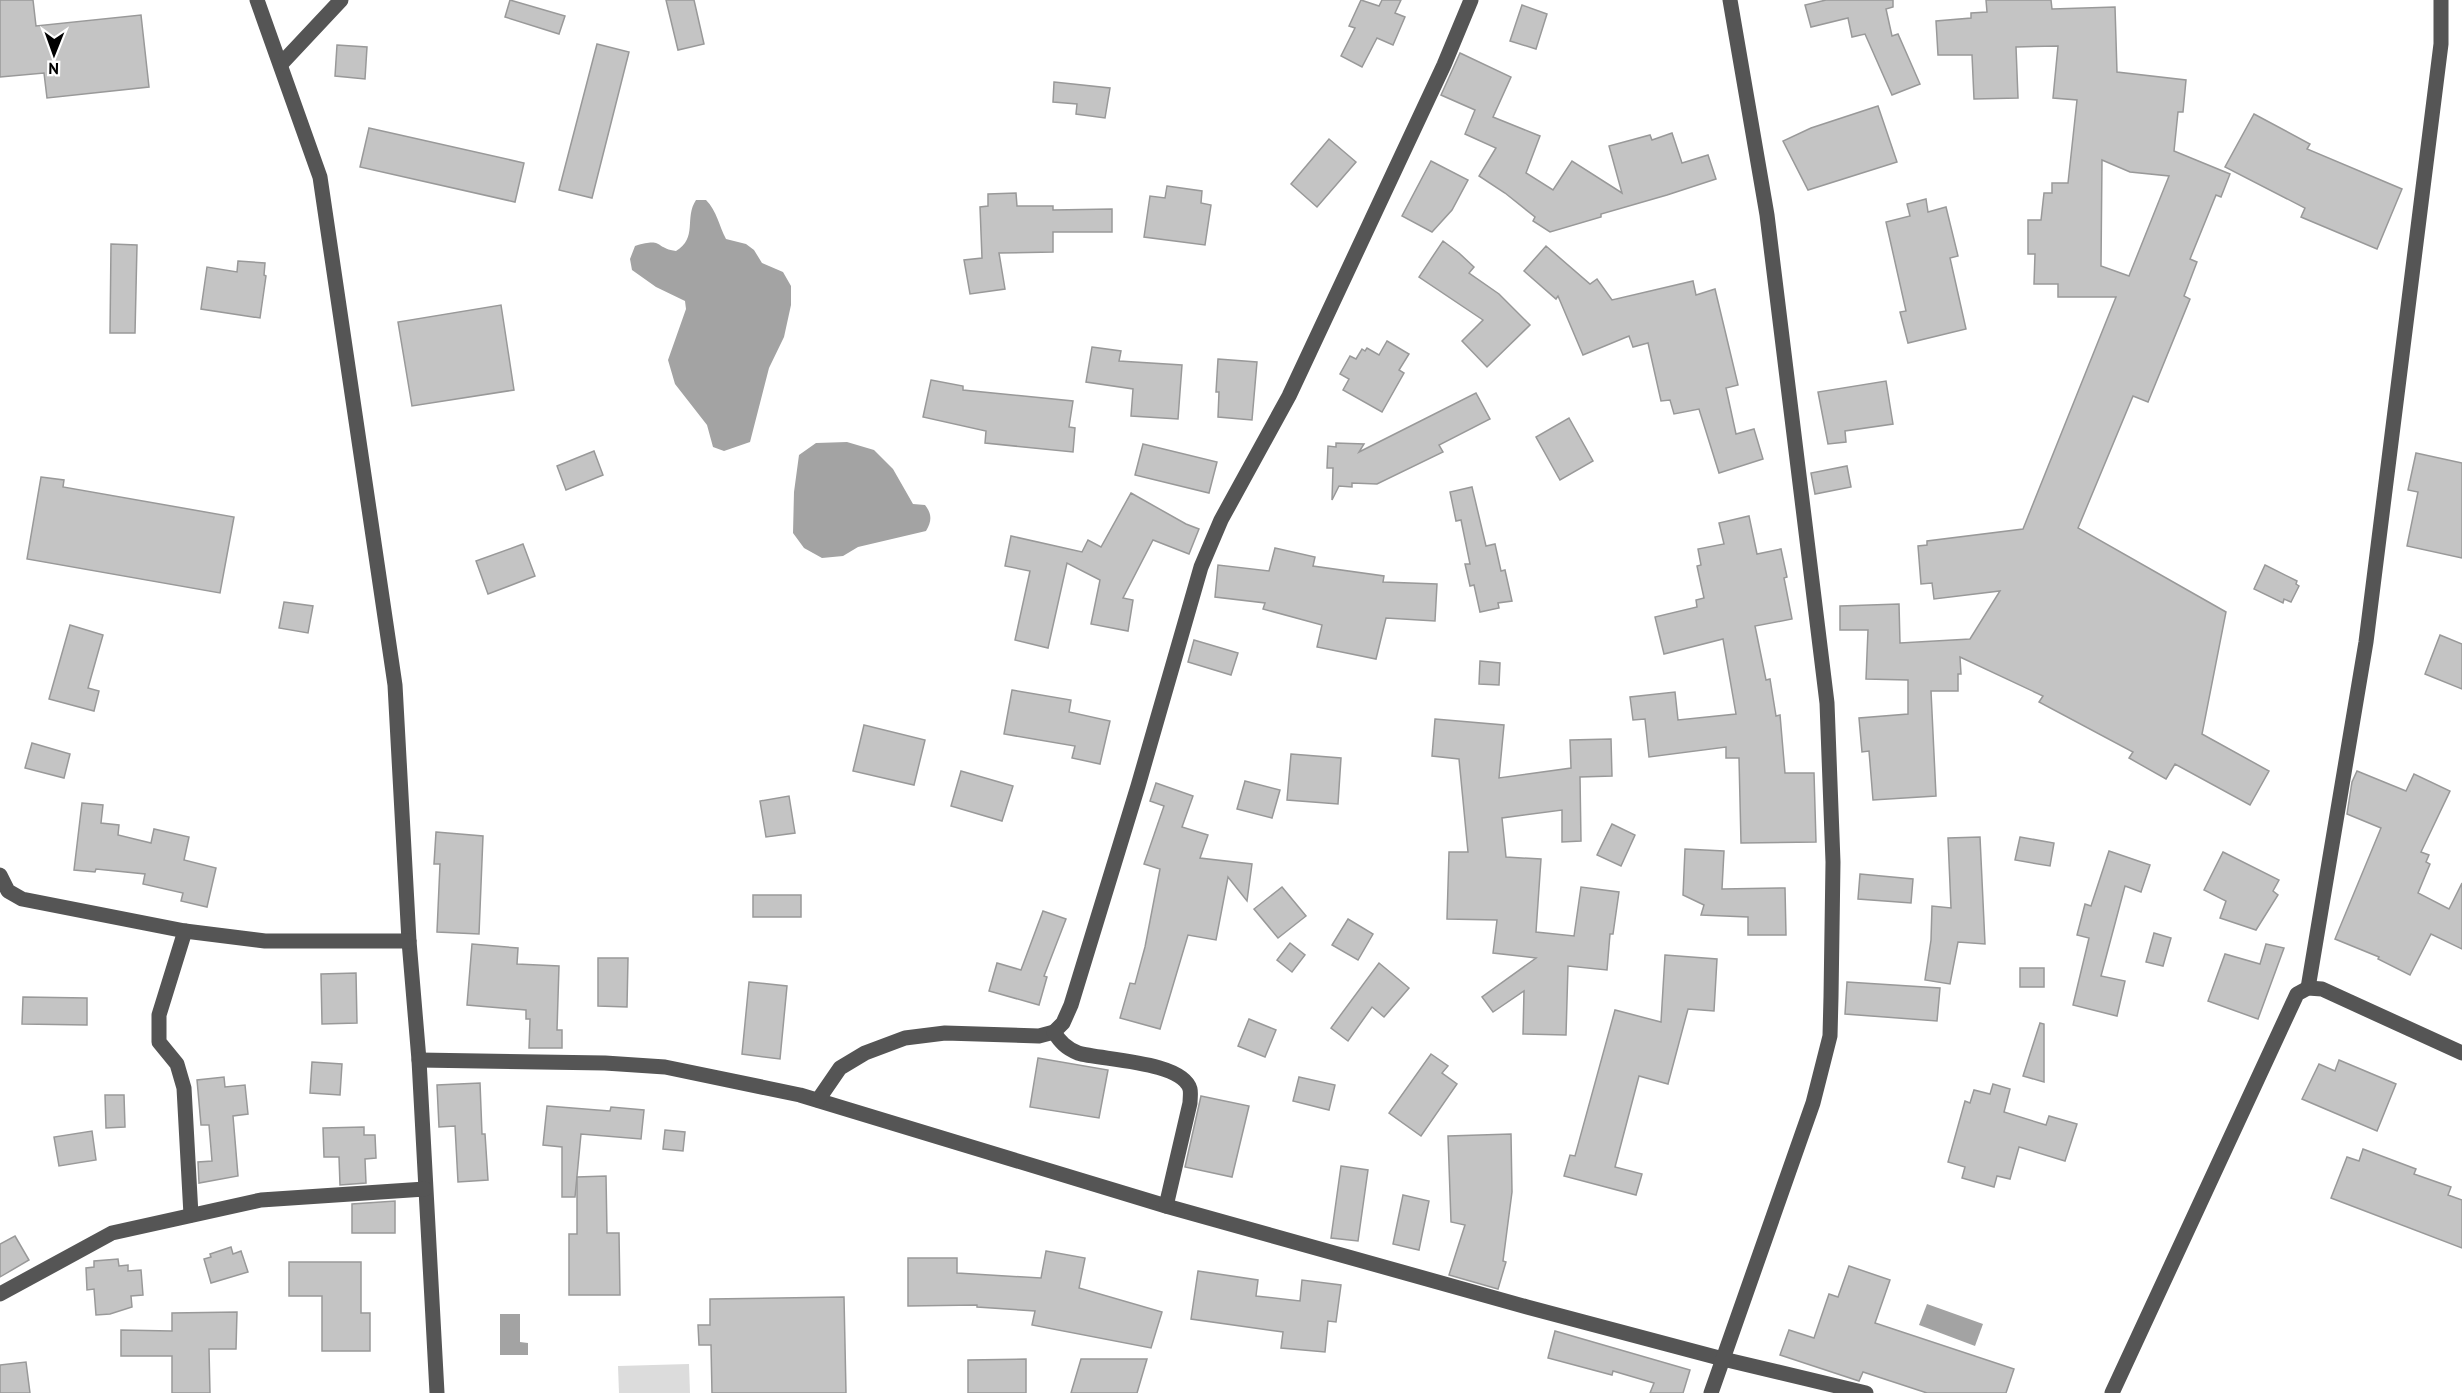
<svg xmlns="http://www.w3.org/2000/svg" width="2462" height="1393" font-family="'PT Sans',sans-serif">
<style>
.green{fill:#dcdcdc}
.water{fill:#a3a3a3}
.building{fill:#c4c4c4;stroke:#999;stroke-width:1.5;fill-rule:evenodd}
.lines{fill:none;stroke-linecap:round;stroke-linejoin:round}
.minor{stroke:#555;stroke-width:15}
</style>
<rect width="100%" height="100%" fill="#fff"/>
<!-- green -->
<polygon class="green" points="689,1364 690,1393 619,1393 618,1366"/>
<!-- water -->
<g class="water">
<path d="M696 200H706C717 211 719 226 726 239L746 244 754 250 762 263 783 272 791 286V305L784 337 769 368 750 442 724 451 713 447 707 425 675 384 668 360 686 309 685 301 656 287 632 270 630 259 635 246C664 237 654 248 676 251 698 238 684 218 696 200Z"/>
<path d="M847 442 874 450 893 469 913 504 925 505C932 514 932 521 926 531L858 547 843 556 822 558 804 548 793 533 794 492 799 455 816 443Z"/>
<polygon points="1927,1304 1983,1324 1975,1346 1919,1325"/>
<polygon points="500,1314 520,1314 520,1342 528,1343 528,1355 500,1355"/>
</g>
<!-- building -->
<g class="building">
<polygon points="0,0 33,0 36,26 141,15 149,87 47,98 44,73 0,77"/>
<polygon points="510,0 565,16 559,34 505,17"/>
<polygon points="666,0 694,0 704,44 678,50"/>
<polygon points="1361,0 1379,6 1382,0 1401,0 1395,13 1405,17 1393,45 1377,38 1362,67 1341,56 1355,28 1349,26"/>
<polygon points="1826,0 1893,0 1893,7 1886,9 1892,36 1898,34 1920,84 1892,95 1865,34 1852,37 1848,18 1811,27 1805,5"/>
<path d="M1986 0H2051L2052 9 2115 7 2117 72 2186 80 2183 112H2178L2174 151 2230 174 2221 197 2216 195 2190 259 2197 262 2184 296 2190 299 2148 402 2133 396 2078 528 2226 612 2202 734 2269 771 2250 805 2175 764 2166 779 2129 758 2133 752 2039 702 2043 696 1960 657 1961 674H1958V691H1931L1936 796 1873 800 1869 751 1862 752 1859 718 1908 714V680L1866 679 1868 630H1840V606L1899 604 1900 643 1970 639 2000 591 1934 599 1932 583 1921 584 1918 546 1927 545V541L2023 529 2116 297H2058V284H2034L2035 254H2028V220H2041L2044 193H2052V183H2068L2077 100 2053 98 2058 46 2016 47 2018 98 1974 99 1972 55H1938L1936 21 1971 18V13L1987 12ZM2102 160 2130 172 2169 176 2129 276 2101 266Z"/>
<polygon points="1522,5 1547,14 1536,49 1510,41"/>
<polygon points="597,44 629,52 592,198 559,190"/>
<polygon points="337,45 367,47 365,79 335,76"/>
<polygon points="1460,53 1511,77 1493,117 1540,136 1526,173 1553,190 1572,161 1622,193 1609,146 1650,135 1652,140 1672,133 1682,163 1708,155 1716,179 1667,195 1601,214 1601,217 1550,232 1533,221 1535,217 1505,193 1479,176 1496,148 1465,134 1475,110 1441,95"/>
<polygon points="1054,82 1110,88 1105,118 1076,114 1077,104 1053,102"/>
<polygon points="1878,106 1897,162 1808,190 1783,141 1811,128"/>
<polygon points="2254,114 2310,144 2307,149 2402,189 2377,249 2301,217 2305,208 2225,167"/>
<polygon points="369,128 524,163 515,202 360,167"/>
<polygon points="1329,139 1356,162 1317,207 1291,184"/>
<polygon points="1431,161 1468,180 1452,210 1432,232 1402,216"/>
<polygon points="1167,186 1202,191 1201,203 1211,205 1205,245 1144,237 1150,196 1165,198"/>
<polygon points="1016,193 1017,206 1053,206 1053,210 1112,209 1112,232 1053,232 1053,252 999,253 1005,289 970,294 964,260 982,258 980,207 988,206 988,194"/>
<polygon points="1926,199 1928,212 1946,207 1958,256 1950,258 1966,329 1908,343 1900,312 1906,311 1886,222 1910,216 1907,204"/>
<polygon points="1443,241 1459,253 1474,267 1469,273 1499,294 1530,325 1487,367 1462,341 1483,320 1419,277"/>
<polygon points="111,244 137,245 135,333 110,333"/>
<polygon points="1546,246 1590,284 1597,279 1612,300 1693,281 1696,295 1715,289 1738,385 1726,388 1736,434 1754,429 1763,459 1719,473 1699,409 1674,414 1670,400 1661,401 1648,343 1633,347 1629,336 1583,355 1558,296 1556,299 1524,271"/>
<polygon points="238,261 265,263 264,275 266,276 260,318 201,309 207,267 237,272"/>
<polygon points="501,305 514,390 412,406 398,322"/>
<polygon points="1387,341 1409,354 1399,370 1404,373 1382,412 1343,390 1349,379 1340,374 1350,356 1356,359 1362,349 1365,351 1367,348 1379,355"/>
<polygon points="1092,347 1121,351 1119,361 1182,365 1178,419 1131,416 1133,389 1086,382"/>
<polygon points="1218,359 1257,362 1252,420 1218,417 1219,392 1216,392"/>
<polygon points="931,380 963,386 963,390 1073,401 1069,427 1075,428 1073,452 985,443 986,431 923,417"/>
<polygon points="1886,381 1893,424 1845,431 1846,442 1828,444 1818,392"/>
<polygon points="1476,393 1490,419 1439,445 1443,452 1377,484 1352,483 1352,487 1339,486 1332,500 1333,468 1327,468 1328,446 1336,447 1336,443 1364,444 1359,452"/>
<polygon points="1569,418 1593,461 1560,480 1536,437"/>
<polygon points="1143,444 1217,462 1209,493 1135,475"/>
<polygon points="594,451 603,475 566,490 557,466"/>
<polygon points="2416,453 2462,463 2462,558 2407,546 2418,492 2408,490"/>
<polygon points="1847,466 1851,487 1815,494 1811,473"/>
<polygon points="41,477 64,480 63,487 234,517 220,593 27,559"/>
<polygon points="1472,487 1486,546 1495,544 1501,571 1505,570 1512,601 1498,603 1499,608 1480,612 1474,585 1470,586 1465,564 1470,564 1461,520 1456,521 1450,492"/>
<polygon points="1131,493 1186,524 1199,529 1189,554 1153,540 1123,598 1133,600 1128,631 1091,624 1100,580 1067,563 1048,648 1015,640 1030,571 1005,566 1011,536 1082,552 1088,540 1101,547"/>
<polygon points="1749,516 1757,554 1781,549 1787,577 1784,578 1792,619 1755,626 1766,680 1770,679 1776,716 1780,715 1785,773 1814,773 1816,842 1741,843 1739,758 1726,758 1726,747 1649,757 1645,719 1633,720 1630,697 1675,692 1678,720 1736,714 1723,639 1664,654 1655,617 1697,607 1696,600 1704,598 1697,566 1701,565 1698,549 1724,544 1719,523"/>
<polygon points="523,544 535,576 488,594 476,561"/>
<polygon points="1275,548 1315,557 1313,566 1384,576 1383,582 1437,584 1435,621 1386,618 1376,659 1317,647 1322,625 1263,609 1265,603 1215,597 1218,565 1269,571"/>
<polygon points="2265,565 2297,581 2296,584 2299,586 2291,602 2284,599 2283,603 2254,589"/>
<polygon points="284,602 313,606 308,633 279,628"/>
<polygon points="70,625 103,635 88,688 99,691 94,711 49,699"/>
<polygon points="2440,635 2462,644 2462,689 2425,674"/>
<polygon points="1194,640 1238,653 1231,675 1188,662"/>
<polygon points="1480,661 1500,663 1499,685 1479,684"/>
<polygon points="1012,690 1071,700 1069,712 1110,721 1100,764 1072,758 1075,746 1004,734"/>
<polygon points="1435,719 1504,725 1499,778 1571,768 1570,740 1611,739 1612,776 1580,777 1581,841 1562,842 1562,810 1502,818 1506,857 1541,859 1536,932 1574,936 1581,887 1619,892 1613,934 1610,934 1607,970 1568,966 1566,1035 1523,1034 1524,991 1493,1012 1482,997 1536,958 1493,953 1497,920 1447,919 1449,852 1468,852 1459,759 1432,756"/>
<polygon points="864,725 925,740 914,785 853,771"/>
<polygon points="32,743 70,754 64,778 25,768"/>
<polygon points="1291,754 1341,758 1338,804 1287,800"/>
<polygon points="961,771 1013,786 1002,821 951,806"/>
<polygon points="2357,771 2406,791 2414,774 2450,791 2421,852 2429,855 2426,862 2430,864 2418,893 2449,909 2462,883 2462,949 2431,934 2410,975 2378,959 2379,957 2335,939 2381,828 2347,814 2352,782"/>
<polygon points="1245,781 1280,790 1272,818 1237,809"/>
<polygon points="1156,783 1193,796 1182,827 1208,835 1200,858 1252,864 1247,901 1228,877 1216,940 1188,935 1160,1029 1120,1018 1130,983 1135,984 1145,947 1160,869 1144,864 1164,806 1150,801"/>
<polygon points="789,796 795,833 766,837 760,801"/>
<polygon points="82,803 103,805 101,823 119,825 118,835 151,843 154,829 189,837 184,860 216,868 207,907 181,901 183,893 143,884 145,874 96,869 95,872 74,870"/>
<polygon points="1612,824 1635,835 1621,866 1597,855"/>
<polygon points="436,832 483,836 479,934 437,932 440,864 434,864"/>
<polygon points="1980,837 1985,944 1958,942 1950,984 1925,980 1931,940 1932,906 1951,908 1948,838"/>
<polygon points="2020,837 2054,843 2050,866 2015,860"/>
<polygon points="1685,849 1724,851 1722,889 1785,888 1786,935 1748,935 1748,917 1701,915 1704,905 1683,895"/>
<polygon points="2109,851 2150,865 2141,892 2125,886 2101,976 2125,981 2117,1016 2073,1005 2089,938 2077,935 2085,904 2091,906"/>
<polygon points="2223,852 2279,880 2273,891 2278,895 2256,930 2220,918 2226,901 2204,890"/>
<polygon points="1860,874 1913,879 1911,903 1858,899"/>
<polygon points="1282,887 1306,916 1278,938 1254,909"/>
<rect x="753" y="895" width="48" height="22"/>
<polygon points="1043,911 1066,919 1044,976 1047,977 1039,1005 989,991 997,963 1021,970"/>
<polygon points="1348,919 1373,934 1358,960 1332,945"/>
<polygon points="2154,933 2171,938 2163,966 2146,962"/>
<polygon points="1290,943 1305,955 1292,972 1277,960"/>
<polygon points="472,944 518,948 517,964 559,966 557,1030 562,1030 562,1048 529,1048 530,1019 526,1019 526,1010 467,1005"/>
<polygon points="2266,944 2284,948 2258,1019 2208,1001 2225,954 2260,964"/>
<polygon points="1665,955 1717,959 1714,1011 1688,1009 1668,1084 1639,1076 1615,1167 1642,1174 1636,1195 1564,1176 1570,1155 1575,1156 1615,1010 1661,1022"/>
<polygon points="598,958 628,958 627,1007 598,1006"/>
<polygon points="1379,963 1409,988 1384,1017 1372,1007 1348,1041 1331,1028"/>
<rect x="2020" y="968" width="24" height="19"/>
<polygon points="356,973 357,1023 322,1024 321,974"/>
<polygon points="749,982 787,986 780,1059 742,1054"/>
<polygon points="1847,982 1940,988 1937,1021 1845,1014"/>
<polygon points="23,997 87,998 87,1025 22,1024"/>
<polygon points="1249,1019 1276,1030 1265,1057 1238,1046"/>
<polygon points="2040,1023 2044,1024 2044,1082 2023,1076"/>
<polygon points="1431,1054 1448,1066 1442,1073 1457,1084 1421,1136 1389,1113"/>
<polygon points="1038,1058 1108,1070 1099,1118 1030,1107"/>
<polygon points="2339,1060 2396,1084 2377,1131 2302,1099 2319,1064 2335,1071"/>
<polygon points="312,1062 342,1064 340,1095 310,1093"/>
<polygon points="224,1077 225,1087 245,1085 248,1114 233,1116 238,1176 199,1183 198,1162 212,1161 209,1125 201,1125 197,1080"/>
<polygon points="1299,1077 1335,1085 1329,1110 1293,1101"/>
<polygon points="480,1083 482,1134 485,1134 488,1180 458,1182 455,1126 439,1127 437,1085"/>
<polygon points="1993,1084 2010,1089 2004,1112 2046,1125 2049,1116 2077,1124 2065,1161 2019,1147 2010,1179 1997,1176 1994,1187 1962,1178 1965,1167 1948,1162 1965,1101 1970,1103 1974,1090 1990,1094"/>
<polygon points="105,1095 124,1095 125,1127 106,1128"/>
<polygon points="1201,1096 1249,1106 1232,1177 1185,1167"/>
<polygon points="547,1106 610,1111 611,1107 644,1110 641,1139 581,1134 575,1197 562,1197 562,1147 543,1145"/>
<polygon points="364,1127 364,1135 375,1135 376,1158 365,1159 366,1183 340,1185 339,1157 324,1157 323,1128"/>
<polygon points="665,1130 685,1132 683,1151 663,1149"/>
<polygon points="92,1131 96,1160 59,1166 54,1137"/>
<polygon points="1511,1134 1512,1192 1503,1261 1506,1262 1498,1289 1449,1275 1465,1225 1451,1222 1448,1136"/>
<polygon points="2363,1149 2416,1169 2414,1174 2451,1187 2448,1195 2462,1200 2462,1248 2331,1198 2347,1157 2359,1161"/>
<polygon points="1341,1166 1368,1170 1358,1241 1331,1238"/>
<polygon points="606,1176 607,1233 619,1233 620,1295 569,1295 569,1234 577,1234 577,1177"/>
<polygon points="1403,1195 1429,1201 1419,1250 1393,1244"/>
<polygon points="395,1201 395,1233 352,1233 352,1204"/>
<polygon points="15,1236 29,1260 0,1277 0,1244"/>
<polygon points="231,1247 233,1254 241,1251 248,1272 211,1283 204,1259 211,1257 210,1254"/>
<polygon points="1046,1251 1085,1258 1079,1288 1162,1312 1151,1348 1032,1325 1035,1311 977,1307 977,1305 908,1306 908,1258 957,1258 957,1273 1041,1278"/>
<polygon points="118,1259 119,1266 128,1265 128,1271 141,1270 143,1295 131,1296 132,1307 110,1314 96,1315 94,1289 87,1290 86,1268 94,1267 94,1261"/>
<polygon points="289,1262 361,1262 361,1313 370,1313 370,1351 322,1351 322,1296 289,1296"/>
<polygon points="1849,1266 1890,1280 1875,1323 2014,1369 2006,1393 1927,1393 1863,1372 1859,1381 1780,1355 1789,1330 1814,1338 1829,1294 1838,1297"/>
<polygon points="1198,1271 1258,1280 1256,1296 1300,1301 1302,1280 1341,1285 1336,1322 1328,1321 1325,1352 1281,1348 1283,1332 1191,1319"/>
<polygon points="844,1297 846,1393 712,1393 711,1345 699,1345 698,1325 710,1325 710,1299"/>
<polygon points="237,1312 236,1349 209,1349 210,1393 172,1393 172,1356 121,1356 121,1330 172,1331 172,1313"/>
<polygon points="1555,1331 1690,1370 1683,1393 1650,1393 1654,1383 1613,1371 1612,1375 1548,1358"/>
<polygon points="1026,1359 1026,1393 968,1393 968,1360"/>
<polygon points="1081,1359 1147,1359 1137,1393 1071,1393"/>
<polygon points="26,1362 30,1393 0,1393 0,1365"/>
</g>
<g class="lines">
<!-- minor -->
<g class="minor">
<polyline points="257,0 320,177 395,685 409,941 419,1060 437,1393"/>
<polyline points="281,64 341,0"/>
<polyline points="0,875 8,891 22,899 185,931 265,941 409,941"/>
<polyline points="185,931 159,1015 159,1042 177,1064 184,1088 191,1215"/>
<polyline points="2308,988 2366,642 2441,44 2441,0"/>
<polyline points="419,1060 605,1063 665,1067 800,1095 1166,1206 1527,1307 1723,1359 1866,1393"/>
<polyline points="818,1100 840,1068 865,1053 905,1038 945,1033 1039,1036 1054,1032"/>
<path d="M1166 1206 1190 1103C1190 1099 1191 1093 1190 1089 1182 1061 1100 1060 1078 1053 1066 1048 1060 1042 1054 1032L1063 1023 1071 1005 1138 786 1201 567 1221 520 1289 396 1444 65 1471 0"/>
<polyline points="0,1294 112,1233 261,1200 425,1189"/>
<polyline points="1711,1393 1813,1103 1830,1036 1831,997 1833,862 1827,703 1767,215 1730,0"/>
<polyline points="2112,1393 2297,994 2308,988 2322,989 2462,1053"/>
</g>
</g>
<!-- north arrow -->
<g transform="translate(54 54) rotate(181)" stroke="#ffffff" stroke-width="4.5" paint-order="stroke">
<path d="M0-4.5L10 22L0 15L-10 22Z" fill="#000000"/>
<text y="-9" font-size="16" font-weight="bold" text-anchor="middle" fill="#000000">N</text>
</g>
</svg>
